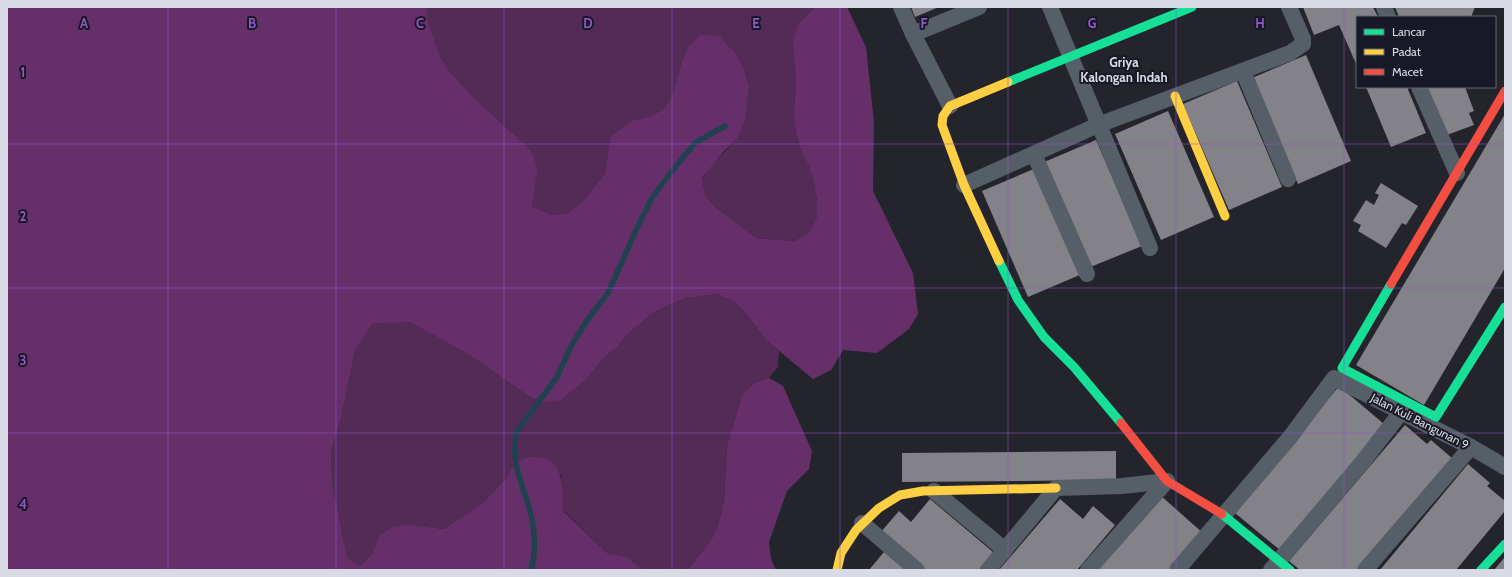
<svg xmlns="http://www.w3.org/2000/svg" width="1512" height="577" font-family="Cabin,sans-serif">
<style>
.green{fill:#542b57}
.forest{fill:#672f6a}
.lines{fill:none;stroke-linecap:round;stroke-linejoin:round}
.stream{stroke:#1f4150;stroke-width:5.5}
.building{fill:#838288}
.street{stroke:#565e68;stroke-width:16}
.fast{stroke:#16e098;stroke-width:9}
.slow{stroke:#ffcf43;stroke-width:9}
.jam{stroke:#f24e42;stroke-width:9}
.grid{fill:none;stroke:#9258c8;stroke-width:1;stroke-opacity:0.55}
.labels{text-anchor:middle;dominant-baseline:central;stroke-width:4;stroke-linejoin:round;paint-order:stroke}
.street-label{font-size:12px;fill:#d9dbe4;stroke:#171926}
.neighbourhood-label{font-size:13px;font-weight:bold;fill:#d9dbe4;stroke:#171926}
.grid-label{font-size:13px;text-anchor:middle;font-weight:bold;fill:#9258c8;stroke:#171926;stroke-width:4;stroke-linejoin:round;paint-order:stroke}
</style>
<rect width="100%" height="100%" fill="#24252c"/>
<!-- green -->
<g class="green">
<polygon points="427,7 815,7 809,13 793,43 796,80 794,114 814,182 817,200 817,217 810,232 794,241 756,238 715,207 705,195 702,179 712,165 737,139 745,122 749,87 744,69 688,47 681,64 672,97 663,110 648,117 630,121 610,137 605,174 582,202 568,213 551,215 532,206 534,188 522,142 470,94 447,68 439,54 427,18"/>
<polygon points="716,294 732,300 745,312 766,340 779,351 778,367 769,378 754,383 742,395 727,446 724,501 720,518 713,537 688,570 644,570 625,556 607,553 563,510 561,474 516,462 507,477 484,502 444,529 410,525 379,536 372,554 360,566 346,558 332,484 331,451 341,419 355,350 373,322 410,322 471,356 527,395 588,377 604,358 617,347 628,334 654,312 685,298"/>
</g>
<!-- forest -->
<g class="forest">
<path d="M7 7H427V18L439 54 447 68 470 94 522 142 533 154 537 170 532 206 551 215 568 213 582 202 605 174 610 137 630 121 648 117 663 110 672 97 681 64 688 47 701 35 719 36 734 52 744 69 749 87 747 105 745 122 737 139 724 151 702 178 705 195 715 207 756 238 794 241 810 232 817 217V200L814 182 809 166 800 147 796 131 794 114 796 80 793 43 798 25 815 7H847L866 47 874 123 873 191 913 273 918 314 909 329 877 353 843 350 831 370 813 379 766 340 745 312 732 300 716 294 685 298 654 312 628 334 617 347 604 358 588 377 561 400 543 402 527 395 471 356 410 322 373 323 355 350 341 419 331 451 332 484 347 558 360 566 372 554 379 536 394 526 410 525 444 529 484 502 507 477 515 462C522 460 530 456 536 457 566 459 562 488 563 511L607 553 625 556 644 570H7Z"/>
<polygon points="769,378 783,386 812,451 809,469 787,491 769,542 771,559 776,570 688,570 713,537 720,518 724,501 727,446 742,395 754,383"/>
</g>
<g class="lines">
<!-- stream -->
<path class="stream" d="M531 570C536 554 535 531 531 515 524 485 509 463 517 431L557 377 571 346 588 319 608 293 637 228 652 198 671 172 695 143 725 126"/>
</g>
<!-- building -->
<g class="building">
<polygon points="911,7 939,7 915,17"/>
<polygon points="1303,7 1373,7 1378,17 1357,17 1357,66 1339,25 1314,35"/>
<polygon points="1395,7 1475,7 1471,17 1399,17"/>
<polygon points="1306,55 1351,161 1298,184 1252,78"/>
<polygon points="1237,81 1282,187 1229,210 1183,104"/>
<polygon points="1366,87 1407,87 1426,133 1391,147"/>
<polygon points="1426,87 1465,87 1474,111 1469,113 1474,125 1444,136"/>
<polygon points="1168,111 1214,217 1161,240 1115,134"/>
<polygon points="1505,114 1505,268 1424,405 1356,365"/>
<polygon points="1096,140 1142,246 1088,268 1042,163"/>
<polygon points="1036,168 1082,274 1028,297 982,191"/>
<polygon points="1381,183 1418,206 1406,225 1402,223 1386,248 1358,231 1361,225 1353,221 1366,200 1374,205 1379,195 1375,193"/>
<polygon points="1339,386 1384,424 1280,550 1235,513"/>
<polygon points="1405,425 1427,444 1431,440 1453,459 1359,570 1300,570 1289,561"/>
<polygon points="1116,451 1116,480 902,482 902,453"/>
<polygon points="1468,464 1490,483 1487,486 1505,501 1505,511 1456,570 1380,570"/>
<polygon points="1160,495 1204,534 1173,570 1095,570"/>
<polygon points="930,499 993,552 979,570 924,570 880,533 899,511 911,522"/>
<polygon points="1060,499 1083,519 1093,506 1115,525 1077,570 999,570"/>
<polygon points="884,552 906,570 869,570"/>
<polygon points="1505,557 1505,570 1494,570"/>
</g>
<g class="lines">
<!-- street -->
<g class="street">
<polyline points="901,7 913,34"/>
<polyline points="1050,7 1150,248"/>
<polyline points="1384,7 1388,17"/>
<polyline points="1243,71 1288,179"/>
<polyline points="1419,87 1457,173"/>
<polyline points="950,106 913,34 979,7"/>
<polyline points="1034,154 1087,274"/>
<polyline points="964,185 1098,125 1290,53 1303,44 1303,39 1289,7"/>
<polyline points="934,491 1005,550"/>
<polyline points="862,523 917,570"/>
<polyline points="988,570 1056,488 1122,486 1167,481"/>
<polyline points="1088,570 1167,481"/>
<polyline points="1177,570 1291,436 1334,378 1471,447 1505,467"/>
<polyline points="1271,570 1361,464 1402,411"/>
<polyline points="1365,570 1471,447"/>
</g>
<!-- fast -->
<g class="fast">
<polyline points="1008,82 1192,7"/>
<polyline points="999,261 1018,300 1044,337 1074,367 1121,423"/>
<polyline points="1391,284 1342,368 1436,417 1505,307"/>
<polyline points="1222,514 1290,570"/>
<polyline points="1481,570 1505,544"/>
</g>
<!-- slow -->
<g class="slow">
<polyline points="1175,96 1225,216"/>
<polyline points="999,261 964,185 942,125 943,116 950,106 1008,82"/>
<polyline points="837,570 841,553 856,530 879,508 900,495 923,491 1056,488"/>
</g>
<!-- jam -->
<g class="jam">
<polyline points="1391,284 1505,91"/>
<polyline points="1121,423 1167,481 1222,514"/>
</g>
</g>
<!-- grid -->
<path class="grid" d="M168 7V570M336 7V570M504 7V570M672 7V570M840 7V570M1008 7V570M1176 7V570M1344 7V570M7 144H1505M7 288H1505M7 433H1505"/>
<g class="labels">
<!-- street labels -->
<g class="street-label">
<text transform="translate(1420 421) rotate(27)">Jalan Kuli Bangunan 9</text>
</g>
<!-- neighbourhood labels -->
<g class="neighbourhood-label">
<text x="1124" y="62">Griya<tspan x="1124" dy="15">Kalongan Indah</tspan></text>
</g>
</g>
<g class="grid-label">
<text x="84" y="28">A</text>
<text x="252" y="28">B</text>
<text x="420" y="28">C</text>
<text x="588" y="28">D</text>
<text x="756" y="28">E</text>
<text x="924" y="28">F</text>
<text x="1092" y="28">G</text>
<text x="1260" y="28">H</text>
<text x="23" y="77">1</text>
<text x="23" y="221">2</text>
<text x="23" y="365">3</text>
<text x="23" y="509">4</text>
</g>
<!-- border -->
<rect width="1512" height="577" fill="none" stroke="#d9dbe4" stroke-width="16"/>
<!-- legend -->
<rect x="1356" y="16" width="140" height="72" fill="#171926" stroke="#656772"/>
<rect x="1364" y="29" width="20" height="6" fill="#16e098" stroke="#656772"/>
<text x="1392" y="36" font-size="12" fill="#d9dbe4">Lancar</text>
<rect x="1364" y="49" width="20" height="6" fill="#ffcf43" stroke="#656772"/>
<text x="1392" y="56" font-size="12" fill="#d9dbe4">Padat</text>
<rect x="1364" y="69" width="20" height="6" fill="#f24e42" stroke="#656772"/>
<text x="1392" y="76" font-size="12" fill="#d9dbe4">Macet</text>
</svg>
